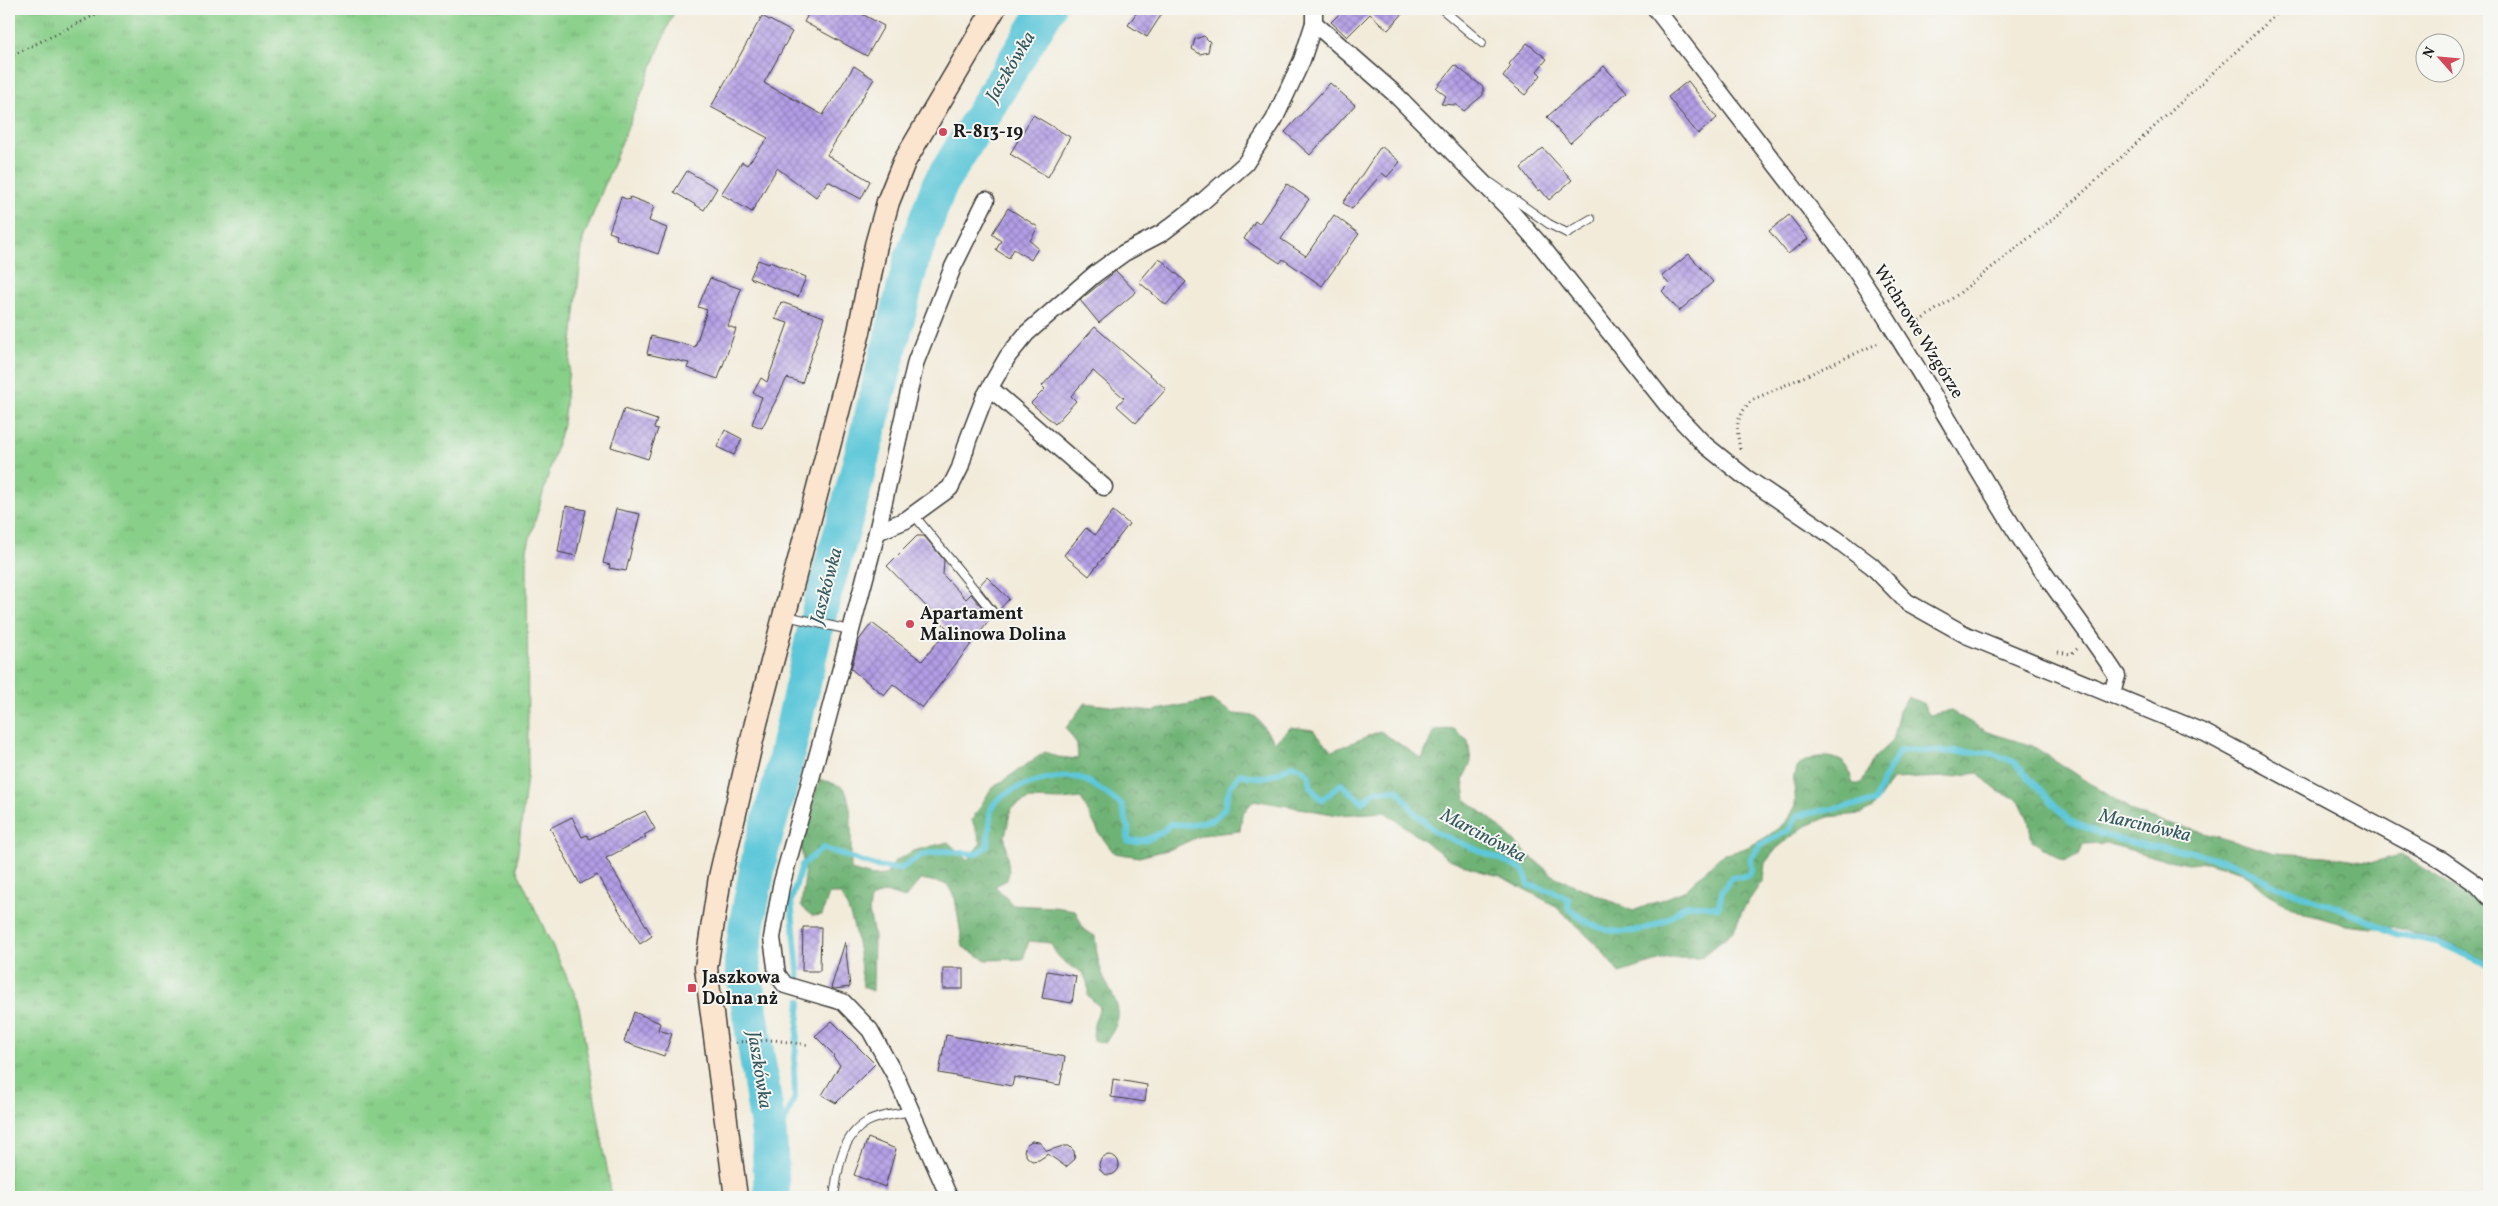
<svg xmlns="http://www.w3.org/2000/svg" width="2498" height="1206" font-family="Vollkorn,serif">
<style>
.grass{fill:url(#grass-tufts);stroke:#527652}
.forest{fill:url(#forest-crowns);stroke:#456748}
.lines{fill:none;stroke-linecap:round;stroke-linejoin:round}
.stream{stroke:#5dc7d9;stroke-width:6}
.river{stroke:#5dc7d9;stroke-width:36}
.building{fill:url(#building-cross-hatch)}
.lane-casing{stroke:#3c3b38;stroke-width:10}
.street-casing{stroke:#3c3b38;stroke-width:19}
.secondary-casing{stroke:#3c3b38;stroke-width:25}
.path{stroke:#3c3b38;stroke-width:3;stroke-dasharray:1 4;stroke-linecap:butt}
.lane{stroke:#fff;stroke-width:8}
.street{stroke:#fff;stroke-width:16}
.secondary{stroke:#fbe5cf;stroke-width:22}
.poi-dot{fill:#d1495b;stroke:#f6f6f2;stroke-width:2}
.labels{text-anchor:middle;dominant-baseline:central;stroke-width:4;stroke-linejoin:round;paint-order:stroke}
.poi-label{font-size:18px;font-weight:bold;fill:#1c1c1c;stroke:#f6f6f2;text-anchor:start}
.street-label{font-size:18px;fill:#1c1c1c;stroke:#f6f6f2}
.water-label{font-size:19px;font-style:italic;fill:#33585e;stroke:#f6f6f2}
</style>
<defs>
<pattern id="grass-tufts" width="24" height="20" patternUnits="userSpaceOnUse" patternTransform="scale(1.25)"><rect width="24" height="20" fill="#88cf89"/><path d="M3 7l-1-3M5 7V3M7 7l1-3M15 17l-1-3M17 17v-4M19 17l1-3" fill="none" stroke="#75b176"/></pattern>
<pattern id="forest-crowns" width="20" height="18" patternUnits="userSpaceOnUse" patternTransform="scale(1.25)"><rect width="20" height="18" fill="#6eb275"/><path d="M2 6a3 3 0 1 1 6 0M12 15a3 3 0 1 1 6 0" fill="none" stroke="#5a905f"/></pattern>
<pattern id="building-cross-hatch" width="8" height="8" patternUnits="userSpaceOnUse" patternTransform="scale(1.25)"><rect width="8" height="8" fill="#b39ee6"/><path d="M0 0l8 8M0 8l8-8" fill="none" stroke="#9180ba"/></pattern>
</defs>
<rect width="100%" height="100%" fill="#f6f6f2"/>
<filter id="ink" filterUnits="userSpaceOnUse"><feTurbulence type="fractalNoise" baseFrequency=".02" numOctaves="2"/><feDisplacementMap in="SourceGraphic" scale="10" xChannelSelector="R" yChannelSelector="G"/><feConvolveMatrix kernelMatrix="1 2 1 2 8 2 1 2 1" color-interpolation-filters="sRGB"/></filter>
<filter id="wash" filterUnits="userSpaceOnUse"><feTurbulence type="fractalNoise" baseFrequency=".0096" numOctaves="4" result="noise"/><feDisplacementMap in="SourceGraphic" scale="20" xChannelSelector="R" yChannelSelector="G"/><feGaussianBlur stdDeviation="1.12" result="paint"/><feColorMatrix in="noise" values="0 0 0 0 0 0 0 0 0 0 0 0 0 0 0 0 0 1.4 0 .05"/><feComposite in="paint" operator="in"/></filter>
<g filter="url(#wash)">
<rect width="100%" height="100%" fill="#f2ebda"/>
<!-- grass -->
<polygon class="grass" points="9,9 675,9 583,239 563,424 527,549 528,768 516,868 578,1001 612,1197 9,1197"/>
<!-- forest -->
<path class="forest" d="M1908 697 1923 703 1929 715 1951 711 1987 732 2033 746 2139 815 2276 853 2326 856 2373 862 2401 855 2478 901 2489 912V962L2436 938 2418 935 2394 927 2372 928 2346 925 2303 913 2268 894 2243 872 2207 862 2188 864 2158 858 2106 843 2083 844 2079 855 2064 861 2032 841 2028 819 2019 800 1997 791 1978 773 1946 777 1892 779 1873 808 1861 814 1828 817 1804 827 1777 848 1765 863 1763 880 1743 909 1734 930 1700 958H1668L1619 973 1598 946 1554 905 1500 876 1479 871 1449 859 1385 812 1338 815 1254 800 1242 814 1240 831 1202 835 1171 849 1139 857 1114 853 1099 833 1081 798 1062 800 1030 799 1011 808 1005 837 1009 872 1007 880 995 886 1013 905 1054 907 1075 910 1084 930 1095 936C1096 946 1097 957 1100 967 1111 1002 1132 1007 1105 1043L1093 1040 1094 1024 1100 1007 1088 996C1089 965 1074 973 1059 957 1055 953 1053 947 1050 943L1029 941 1023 959 986 960 963 947 955 898 947 884 921 879 905 898 885 892 871 898 869 911 874 936 873 991 863 987C860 959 856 917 840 894H829L822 915 812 916 801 906 805 876 801 847 811 807 820 779C827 782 838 784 843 788 855 801 850 851 851 870L872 876 886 875 895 861 913 851 948 842 967 860 981 843 972 820 991 789 1045 752 1058 757 1078 759 1077 744 1066 728 1085 703 1152 711 1211 700 1234 714 1255 716 1275 742 1291 727 1313 730 1332 751 1380 731 1422 759 1434 730 1454 729 1468 741 1471 762 1463 779 1466 800 1492 820 1525 852 1554 876 1633 911 1684 891 1723 854C1744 853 1792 827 1795 804 1797 791 1789 779 1798 767 1809 754 1836 753 1847 766 1850 771 1851 779 1853 784H1861L1874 758 1892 741 1899 711Z"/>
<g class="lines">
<!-- stream -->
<g class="stream">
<path d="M799 979 791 901 802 865 823 848 875 866 900 869 921 855 943 851 977 854 987 846C989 837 989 814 992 807 1003 787 1054 774 1076 777 1088 778 1112 798 1122 805L1128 827V841C1145 842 1159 837 1170 824L1191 825 1214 819 1224 809 1230 787 1240 774C1263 781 1272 776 1293 765 1307 770 1310 773 1310 787L1322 800 1341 784 1362 802 1376 791 1398 790 1413 811 1437 833 1504 861 1524 871 1529 885 1554 892 1569 900 1568 907C1596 935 1631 939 1666 920 1673 916 1681 907 1688 905 1697 904 1710 907 1719 907L1722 891 1732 877 1747 876 1752 870 1751 858 1760 845 1789 830 1798 815 1875 802 1883 780 1900 750 1991 753 2014 762 2070 821 2100 834 2141 845 2189 851 2238 865 2276 886 2350 912 2396 934 2437 942 2489 965"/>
<polyline points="770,1142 785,1121 795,1097 794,1069 800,1001"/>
</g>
<!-- river -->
<polyline class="river" points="772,1197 769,1134 742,961 747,923 761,850 780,785 820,608 849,506 912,259 939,186 1047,9"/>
</g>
<g id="blocks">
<!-- building -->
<g class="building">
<polygon points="811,9 853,9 884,26 867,56 804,22"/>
<polygon points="1139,9 1165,9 1147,37 1128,25"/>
<polygon points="1344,9 1407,9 1388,30 1370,14 1347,37 1331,22"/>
<polygon points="762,16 792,32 764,83 823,115 854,66 874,79 827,155 870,181 861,199 828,181 816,197 777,168 752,212 721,194 742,162 747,165 768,138 711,107"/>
<polygon points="1204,36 1210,42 1208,52 1200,54 1192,49 1195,39"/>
<polygon points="1527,43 1547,59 1537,71 1541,75 1525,95 1503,77 1511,66 1509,64"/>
<polygon points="1455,65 1483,87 1483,95 1464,111 1456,105 1441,104 1446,96 1436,88"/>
<polygon points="1604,66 1627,92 1570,143 1547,117"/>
<polygon points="1688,81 1717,118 1698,134 1668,97"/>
<polygon points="1330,83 1355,105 1310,155 1285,132"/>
<polygon points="1033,115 1070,137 1048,177 1010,154"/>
<polygon points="1381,146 1400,162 1387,177 1382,173 1352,209 1343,203"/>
<polygon points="1543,148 1572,180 1549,200 1540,189 1538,191 1521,168"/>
<polygon points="687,171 717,188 704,210 674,192"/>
<polygon points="1287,184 1309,199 1281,239 1306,256 1334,215 1359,234 1322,286 1283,259 1280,263 1244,239 1255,221 1259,224"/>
<polygon points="621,197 629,200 630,197 654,206 649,221 667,228 658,254 616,239 617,235 609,232"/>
<polygon points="1008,208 1038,227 1030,241 1038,248 1031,260 1014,249 1009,258 996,250 1001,241 992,234"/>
<polygon points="1789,215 1808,239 1788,254 1769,231"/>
<polygon points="1689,254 1713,282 1679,311 1662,291 1669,284 1662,276"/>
<polygon points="1159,258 1186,282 1166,305 1139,282"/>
<polygon points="758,260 769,264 770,262 806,277 798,297 750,278"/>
<polygon points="1116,271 1136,292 1099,323 1080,300"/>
<polygon points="710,278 741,289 728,326 736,329 718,379 687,368 689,363 647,354 651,336 695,347 707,310 698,307"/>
<polygon points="781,302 824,317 802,383 787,378 762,428 752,424 762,397 753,393 761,378 767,382 788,323 775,319"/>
<polygon points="1095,327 1166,389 1136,423 1117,406 1124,398 1093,371 1071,396 1076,401 1055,424 1031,403 1045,389 1042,386"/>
<polygon points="624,409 657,420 654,428 658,429 648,459 611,447"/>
<polygon points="725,430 742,439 734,455 717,447"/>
<polygon points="566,506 586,510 576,556 558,552"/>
<polygon points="616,509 640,514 626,571 609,568 610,565 603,563"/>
<polygon points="1113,511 1129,524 1089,576 1064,555 1086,528 1095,535"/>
<polygon points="917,536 924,536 944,560 943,575 966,599 971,594 988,615 992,617 922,708 893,684 884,695 851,669 859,640 872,623 922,661 948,629 887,566"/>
<polygon points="987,577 1009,599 998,611 979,586"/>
<polygon points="645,811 655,829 644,835 646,837 606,858 652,936 640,944 597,875 580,884 550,828 572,817 582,837 587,835 589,839"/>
<polygon points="803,927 821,927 820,971 802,971"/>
<polygon points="845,942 850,987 835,989 831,988"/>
<rect x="943" y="968" width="20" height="21"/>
<polygon points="1047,971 1076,976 1072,1003 1042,998"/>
<polygon points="634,1012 660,1023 658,1030 672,1034 664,1056 624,1042"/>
<polygon points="832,1021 875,1064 836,1103 822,1095 840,1065 833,1057 834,1055 815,1036"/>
<polygon points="946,1035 1065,1057 1060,1085 1014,1077 1012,1086 939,1073"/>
<polygon points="1113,1079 1147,1085 1145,1102 1111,1097"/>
<polygon points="868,1138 896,1149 885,1187 854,1175"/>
<polygon points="1032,1141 1039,1142 1047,1151 1063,1146 1069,1146 1074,1151 1075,1159 1066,1167 1048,1154 1039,1160 1032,1161 1027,1157 1024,1151 1027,1144"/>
<circle cx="1109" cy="1165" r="10"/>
</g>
</g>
</g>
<g filter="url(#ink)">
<use href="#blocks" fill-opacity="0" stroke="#3c3b38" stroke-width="1"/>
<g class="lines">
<!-- lane casing -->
<g class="lane-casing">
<g id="lane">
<polyline points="1442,9 1482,43"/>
<polyline points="1491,183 1549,224 1567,233 1591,219"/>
<polyline points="914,515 992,611"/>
<polyline points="786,616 850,630"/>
<path d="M834 1197C838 1171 840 1137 867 1122 879 1115 898 1114 912 1111"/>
</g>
</g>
<!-- street casing -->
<g class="street-casing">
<g id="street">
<polyline points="1314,9 1314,23 1394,93 1507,207 1542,247 1668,406 1704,444 1745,477 1835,538 1872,566 1907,602 1966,635 2205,733 2442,860 2478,885 2489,897"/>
<path d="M1656 9 1843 252C1904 341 1956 435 2013 527 2045 578 2084 625 2117 676L2112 693"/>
<polyline points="990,388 1104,487"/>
<polyline points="877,532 906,520 950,488 960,468 968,440 985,396 1008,356 1027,333 1095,274 1124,253 1162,233 1201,203 1245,164 1274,120 1302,60 1314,23"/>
<polyline points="949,1197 896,1077 870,1030 843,1002 785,985 777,974 772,938 781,886 827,721 877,532 916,361 953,267 986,200"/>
</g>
</g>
<!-- secondary casing -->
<g class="secondary-casing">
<polyline id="secondary" points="736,1197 706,968 720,877 756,723 859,332 876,245 888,202 904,162 994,9"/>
</g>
<!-- path -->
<g class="path">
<polyline points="9,57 93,16 102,9"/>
<polyline points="1911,327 1957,295 2064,210 2282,9"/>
<path d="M1740 449C1736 426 1735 418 1752 400L1881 342"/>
<polyline points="2058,652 2071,654 2077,649"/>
<polyline points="736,1042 774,1040 808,1045"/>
</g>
<!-- lane -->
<use href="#lane" class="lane"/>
<!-- street -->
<use href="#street" class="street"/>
<!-- secondary -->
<use href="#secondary" class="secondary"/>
</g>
</g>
<!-- markers -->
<g class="poi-dot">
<circle cx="943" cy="132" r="5"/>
<circle cx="910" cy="624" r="5"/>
<rect x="687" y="983" width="10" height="10" rx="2.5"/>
</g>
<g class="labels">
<!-- poi labels -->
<g class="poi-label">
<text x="953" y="132">R-813-19</text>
<text x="920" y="614">Apartament<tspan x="920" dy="21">Malinowa Dolina</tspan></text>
<text x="702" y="978">Jaszkowa<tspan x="702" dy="21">Dolna nż</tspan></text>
</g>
<!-- street labels -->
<g class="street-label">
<text transform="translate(1918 332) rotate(58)">Wichrowe Wzgórze</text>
</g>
<!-- water labels -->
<g class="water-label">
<text transform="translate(1011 67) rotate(-59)">Jaszkówka</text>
<text transform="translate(827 586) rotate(-75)">Jaszkówka</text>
<text transform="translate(2145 826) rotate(13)">Marcinówka</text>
<text transform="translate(1483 836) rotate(28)">Marcinówka</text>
<text transform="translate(759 1070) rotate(81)">Jaszkówka</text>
</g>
</g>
<!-- margin -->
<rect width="2498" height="1206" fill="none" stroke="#f6f6f2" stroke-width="30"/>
<!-- north arrow -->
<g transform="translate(2440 58) rotate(297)"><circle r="24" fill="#f6f6f2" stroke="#9f9f9c"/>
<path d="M0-4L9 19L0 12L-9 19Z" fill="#d1495b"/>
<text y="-8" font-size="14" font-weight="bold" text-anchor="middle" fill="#1c1c1c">N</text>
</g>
</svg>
